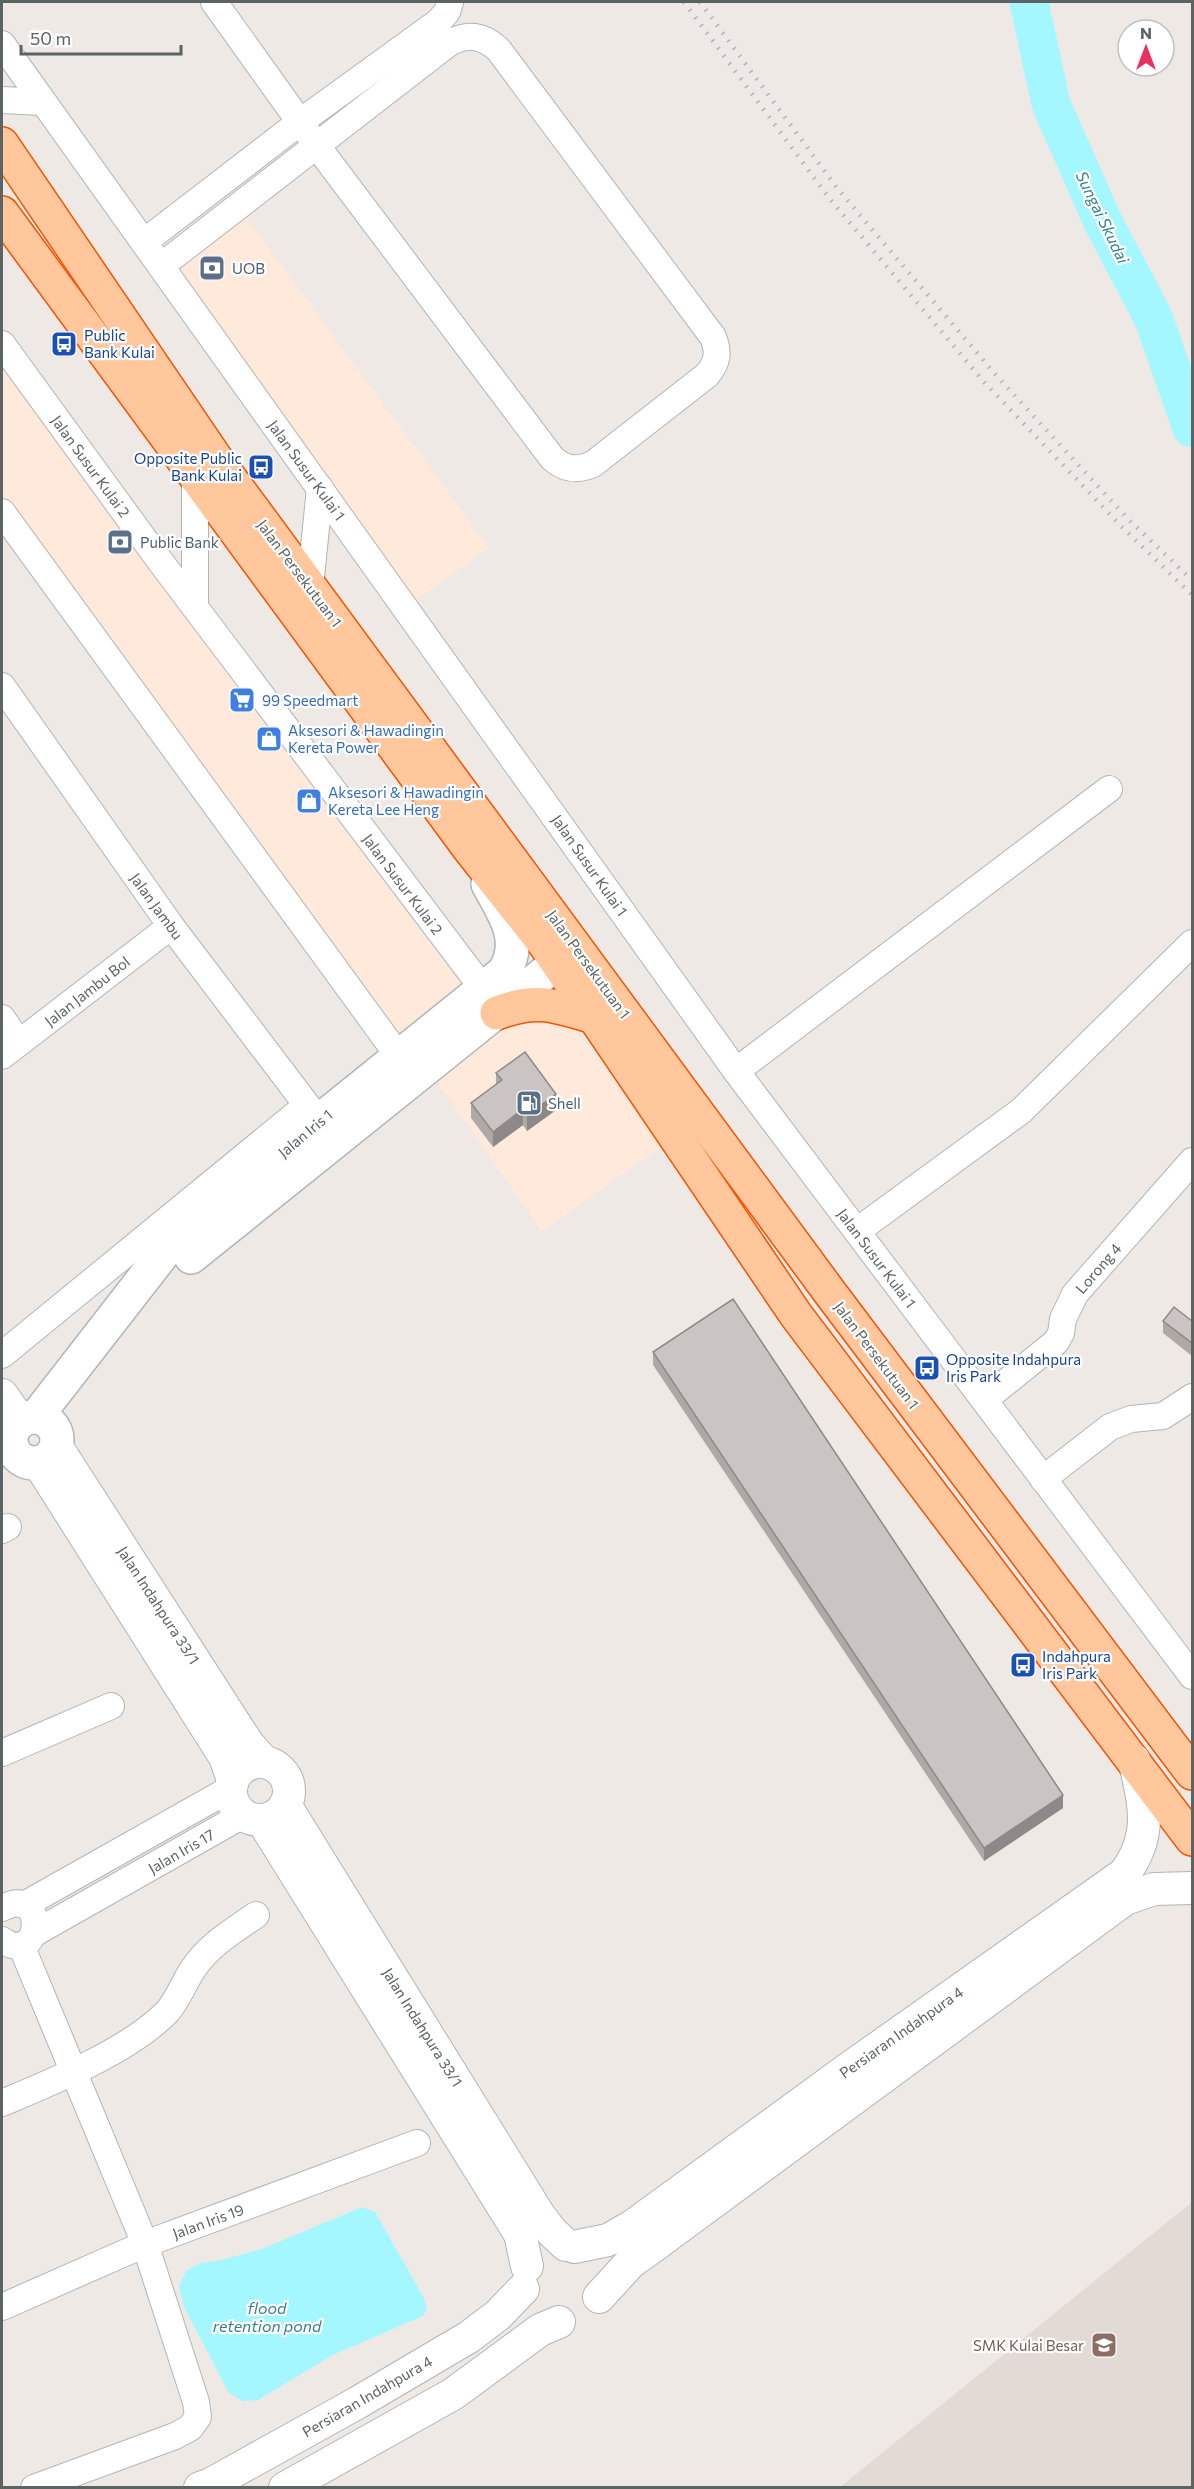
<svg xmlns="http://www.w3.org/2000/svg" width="1194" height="2489" font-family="Commissioner,sans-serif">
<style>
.commercial{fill:#fee9da}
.education{fill:#e1dad5}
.water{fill:#a5f7ff}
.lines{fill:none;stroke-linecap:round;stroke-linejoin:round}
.river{stroke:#a5f7ff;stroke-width:39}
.minor-casing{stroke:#b0b5b7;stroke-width:28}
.tertiary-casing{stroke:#b0b5b7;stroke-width:34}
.secondary-casing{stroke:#afb5b8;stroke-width:36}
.trunk-casing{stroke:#f45300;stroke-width:36}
.minor{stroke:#fff;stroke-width:26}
.tertiary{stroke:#fff;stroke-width:32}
.secondary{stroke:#fff;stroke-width:33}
.trunk{stroke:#ffc79b;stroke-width:33}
.rail{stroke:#b1b2b3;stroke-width:4.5;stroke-dasharray:1.5 8;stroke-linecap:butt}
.wall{fill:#aea9a7}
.shaded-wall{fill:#8d8988}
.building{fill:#cac4c2;stroke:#8d8988;stroke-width:1.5}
.labels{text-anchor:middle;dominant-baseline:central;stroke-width:4.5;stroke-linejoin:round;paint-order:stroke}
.service-label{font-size:15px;fill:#4e5e75;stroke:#fff;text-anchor:start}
.transit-label{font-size:15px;fill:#164399;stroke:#fff;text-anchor:start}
.street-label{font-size:15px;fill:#5c6365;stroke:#fff}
.shop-label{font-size:15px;fill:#366cbe;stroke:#fff;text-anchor:start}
.education-label{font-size:15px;fill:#785e54;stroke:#fff;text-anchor:end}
.water-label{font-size:16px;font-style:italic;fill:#358090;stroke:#fff}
</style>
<rect width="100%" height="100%" fill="#efe9e5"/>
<!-- commercial -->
<g class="commercial">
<polygon points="243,213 489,548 413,602 172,267"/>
<polygon points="2,358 469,984 400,1043 2,499"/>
<polygon points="529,1009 570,1024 664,1145 542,1231 436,1080"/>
</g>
<!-- education -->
<polygon class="education" points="1192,2202 1192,2487 840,2487"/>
<!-- water -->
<polygon class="water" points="362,2207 375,2212 424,2298 427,2309 423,2316 333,2355 258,2400 242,2401 229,2393 184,2307 179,2287 186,2271 200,2263 222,2260 264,2248"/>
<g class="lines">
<!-- river -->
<polyline class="river" points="1029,2 1051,104 1103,222 1153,317 1192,428"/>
<!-- minor casing -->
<g class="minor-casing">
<g id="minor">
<polyline points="2,44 736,1071 1192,1676"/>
<polyline points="2,100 43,102"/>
<polyline points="144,242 300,122 438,22 447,12 450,2"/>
<path d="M161 266 449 43C468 33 482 35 498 49L713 337C719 352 718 362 707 375L593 464C577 471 565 470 552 458L317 146 214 2"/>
<polyline points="2,344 160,561 484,990"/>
<polyline points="2,512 400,1058"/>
<polyline points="310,587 320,488"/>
<polyline points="195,607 195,474"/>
<polyline points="2,686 171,926 319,1121"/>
<polyline points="2,1018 19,1043"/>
<polyline points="2,1056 171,926"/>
<polyline points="736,1071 1109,789"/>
<polyline points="857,1231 1021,1111 1192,943"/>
<polyline points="2,1355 306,1106"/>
<polyline points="984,1400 1056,1342 1061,1333 1063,1319 1075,1294 1192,1161"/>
<polyline points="1043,1479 1110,1427 1131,1419 1163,1416 1192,1397"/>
<polyline points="2,1530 8,1527"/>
<polyline points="2,1753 111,1706"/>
<polyline points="24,1905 230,1789"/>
<path d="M2 1908C49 1883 42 1969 2 1940"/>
<polyline points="33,1934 243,1815"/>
<polyline points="21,1945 145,2244 196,2402 198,2417 190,2428 175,2436 34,2488"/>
<path d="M2 2103C52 2082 129 2051 167 2012 178 2000 184 1982 193 1969 209 1945 233 1931 256 1915"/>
<polyline points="2,2307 145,2244 417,2143"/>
</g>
</g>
<!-- tertiary casing -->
<g class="tertiary-casing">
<g id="tertiary">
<polyline points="2,1395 21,1422"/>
<polyline points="56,1446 248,1744 264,1762"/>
<polyline points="38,1462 225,1757 233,1780"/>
<circle cx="260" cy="1791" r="29"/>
<polyline points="285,1805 539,2215 552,2232 566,2245"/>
<polyline points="262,1820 520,2234 527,2266"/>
<path d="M574 2247 608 2240 634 2225 848 2069 1124 1874C1153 1837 1145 1802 1134 1760"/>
<polyline points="599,2297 630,2263 655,2245 1125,1899 1154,1889 1192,1888"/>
<polyline points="200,2488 211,2484 357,2403 469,2337 498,2315 523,2289"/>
<polyline points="285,2488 453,2394 540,2330 559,2322"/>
</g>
</g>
<!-- secondary casing -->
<g class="secondary-casing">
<g id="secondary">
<polyline points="191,1257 557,963"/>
<path d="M36 1417 165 1251 319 1121 504 972C524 941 504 913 488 884"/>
<circle cx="34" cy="1440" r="23"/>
</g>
</g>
<!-- trunk casing -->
<g class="trunk-casing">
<g id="trunk">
<polyline points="2,144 221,466 831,1294 1192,1773"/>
<polyline points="2,213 468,847 544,943 796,1315 1192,1839"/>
<path d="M497 1013C535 998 554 1005 591 1016"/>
</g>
</g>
<!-- minor -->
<use href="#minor" class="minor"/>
<!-- tertiary -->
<use href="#tertiary" class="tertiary"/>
<!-- secondary -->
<use href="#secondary" class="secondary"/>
<!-- trunk -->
<use href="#trunk" class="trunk"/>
<!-- rail -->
<g class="rail">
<polyline points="684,2 829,198 984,382 1122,527 1192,595"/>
<polyline points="700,2 837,188 995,374 1128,519 1192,580"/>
</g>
</g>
<!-- wall -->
<g class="wall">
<polygon points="496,1073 556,1110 527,1131 523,1125 493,1147 471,1118 471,1103 496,1085"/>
<polygon points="1163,1321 1192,1321 1192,1356 1163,1333"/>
<polygon points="653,1352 1063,1808 984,1861 653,1365"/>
</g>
<!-- shaded-wall -->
<g class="shaded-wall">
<polygon points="556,1094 556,1110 527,1131 527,1115"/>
<polygon points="523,1109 523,1125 493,1147 493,1132"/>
<polygon points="1063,1795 1063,1808 984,1861 984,1848"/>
</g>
<!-- building -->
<g class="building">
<polygon points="525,1052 556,1094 527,1115 523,1109 493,1132 471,1103 502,1080 496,1073"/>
<polygon points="733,1299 1063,1795 984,1848 653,1352"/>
<polygon points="1174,1307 1192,1321 1192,1343 1163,1321"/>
</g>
<!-- icons -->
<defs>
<g id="bank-square" transform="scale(1.35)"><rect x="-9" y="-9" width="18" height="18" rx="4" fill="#5c6f8a" stroke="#fff"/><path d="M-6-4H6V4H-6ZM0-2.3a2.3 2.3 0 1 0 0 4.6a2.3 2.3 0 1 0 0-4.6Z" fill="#fff"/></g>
<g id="bus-square" transform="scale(1.35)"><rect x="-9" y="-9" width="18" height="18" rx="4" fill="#1a4fb4" stroke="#fff"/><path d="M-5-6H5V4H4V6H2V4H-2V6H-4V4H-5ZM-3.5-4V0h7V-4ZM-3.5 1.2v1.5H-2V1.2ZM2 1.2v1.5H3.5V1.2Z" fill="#fff"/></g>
<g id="supermarket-square" transform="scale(1.35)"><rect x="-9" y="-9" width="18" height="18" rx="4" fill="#3f7fe0" stroke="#fff"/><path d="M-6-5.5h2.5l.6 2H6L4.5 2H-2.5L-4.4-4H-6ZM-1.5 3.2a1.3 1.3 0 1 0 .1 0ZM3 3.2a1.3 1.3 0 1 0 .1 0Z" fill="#fff"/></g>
<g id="shop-square" transform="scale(1.35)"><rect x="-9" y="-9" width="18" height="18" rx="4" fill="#3f7fe0" stroke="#fff"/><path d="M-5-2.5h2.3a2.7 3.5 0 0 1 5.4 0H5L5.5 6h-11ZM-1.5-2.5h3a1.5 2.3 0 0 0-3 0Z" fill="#fff"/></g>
<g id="fuel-square" transform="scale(1.35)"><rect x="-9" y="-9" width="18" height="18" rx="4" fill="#5c6f8a" stroke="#fff"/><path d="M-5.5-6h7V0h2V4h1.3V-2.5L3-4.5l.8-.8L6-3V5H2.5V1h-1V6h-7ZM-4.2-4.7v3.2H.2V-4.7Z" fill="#fff"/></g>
<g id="school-square" transform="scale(1.35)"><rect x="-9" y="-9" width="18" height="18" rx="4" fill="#8d6e63" stroke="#fff"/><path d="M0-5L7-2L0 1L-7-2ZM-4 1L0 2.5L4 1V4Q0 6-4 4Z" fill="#fff"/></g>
</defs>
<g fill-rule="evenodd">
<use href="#bank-square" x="212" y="268"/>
<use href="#bus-square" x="64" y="344"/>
<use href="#bus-square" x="261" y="467"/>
<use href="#bank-square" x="120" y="542"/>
<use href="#supermarket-square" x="242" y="700"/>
<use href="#shop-square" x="269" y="739"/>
<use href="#shop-square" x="309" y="801"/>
<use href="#fuel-square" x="529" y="1103"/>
<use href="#bus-square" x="927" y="1368"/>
<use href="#bus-square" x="1023" y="1665"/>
<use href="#school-square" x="1104" y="2345"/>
</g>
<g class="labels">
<!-- service labels -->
<g class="service-label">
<text x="232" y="268">UOB</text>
<text x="140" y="542">Public Bank</text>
<text x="548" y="1103">Shell</text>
</g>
<!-- transit labels -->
<g class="transit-label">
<text x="84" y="335">Public<tspan x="84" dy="17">Bank Kulai</tspan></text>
<text x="242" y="458" text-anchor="end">Opposite Public<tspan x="242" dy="17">Bank Kulai</tspan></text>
<text x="946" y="1359">Opposite Indahpura<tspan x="946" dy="17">Iris Park</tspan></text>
<text x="1042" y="1656">Indahpura<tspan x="1042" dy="17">Iris Park</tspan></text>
</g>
<!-- street labels -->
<g class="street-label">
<text transform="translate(91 466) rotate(54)">Jalan Susur Kulai 2</text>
<text transform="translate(307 470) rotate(54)">Jalan Susur Kulai 1</text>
<text transform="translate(300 573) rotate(53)">Jalan Persekutuan 1</text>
<text transform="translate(590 865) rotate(55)">Jalan Susur Kulai 1</text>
<text transform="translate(403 884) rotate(53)">Jalan Susur Kulai 2</text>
<text transform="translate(157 906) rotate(54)">Jalan Jambu</text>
<text transform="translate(589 964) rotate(54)">Jalan Persekutuan 1</text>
<text transform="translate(87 991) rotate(-38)">Jalan Jambu Bol</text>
<text transform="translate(305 1133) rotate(-40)">Jalan Iris 1</text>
<text transform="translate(877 1258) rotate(53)">Jalan Susur Kulai 1</text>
<text transform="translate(1098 1268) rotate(-49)">Lorong 4</text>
<text transform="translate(877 1355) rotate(53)">Jalan Persekutuan 1</text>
<text transform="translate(159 1605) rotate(57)">Jalan Indahpura 33/1</text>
<text transform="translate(181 1851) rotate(-30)">Jalan Iris 17</text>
<text transform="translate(423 2027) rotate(58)">Jalan Indahpura 33/1</text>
<text transform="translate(901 2032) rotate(-35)">Persiaran Indahpura 4</text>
<text transform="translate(208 2221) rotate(-20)">Jalan Iris 19</text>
<text transform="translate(367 2396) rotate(-30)">Persiaran Indahpura 4</text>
</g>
<!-- shop labels -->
<g class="shop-label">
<text x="262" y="700">99 Speedmart</text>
<text x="288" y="730">Aksesori &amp; Hawadingin<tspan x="288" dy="17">Kereta Power</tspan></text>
<text x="328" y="792">Aksesori &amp; Hawadingin<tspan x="328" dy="17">Kereta Lee Heng</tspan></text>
</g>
<!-- education labels -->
<g class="education-label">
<text x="1084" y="2345">SMK Kulai Besar</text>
</g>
<!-- water labels -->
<g class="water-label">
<text transform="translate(1103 217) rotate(64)">Sungai Skudai</text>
<text x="267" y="2307">flood<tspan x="267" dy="18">retention pond</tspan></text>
</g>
</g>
<!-- border -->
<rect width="1194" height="2489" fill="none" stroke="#5c6365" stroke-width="6"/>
<!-- north arrow -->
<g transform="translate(1146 48)"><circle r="28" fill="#ffffff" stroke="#bec1c1" stroke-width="1.5"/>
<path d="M0-4.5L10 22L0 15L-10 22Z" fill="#ec2d61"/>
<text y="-9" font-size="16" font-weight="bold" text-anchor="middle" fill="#5c6365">N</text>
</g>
<!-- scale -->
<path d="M21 45v9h160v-9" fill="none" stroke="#5c6365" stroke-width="3"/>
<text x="30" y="45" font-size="18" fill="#5c6365" stroke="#ffffff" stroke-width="4.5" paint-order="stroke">50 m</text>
</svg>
